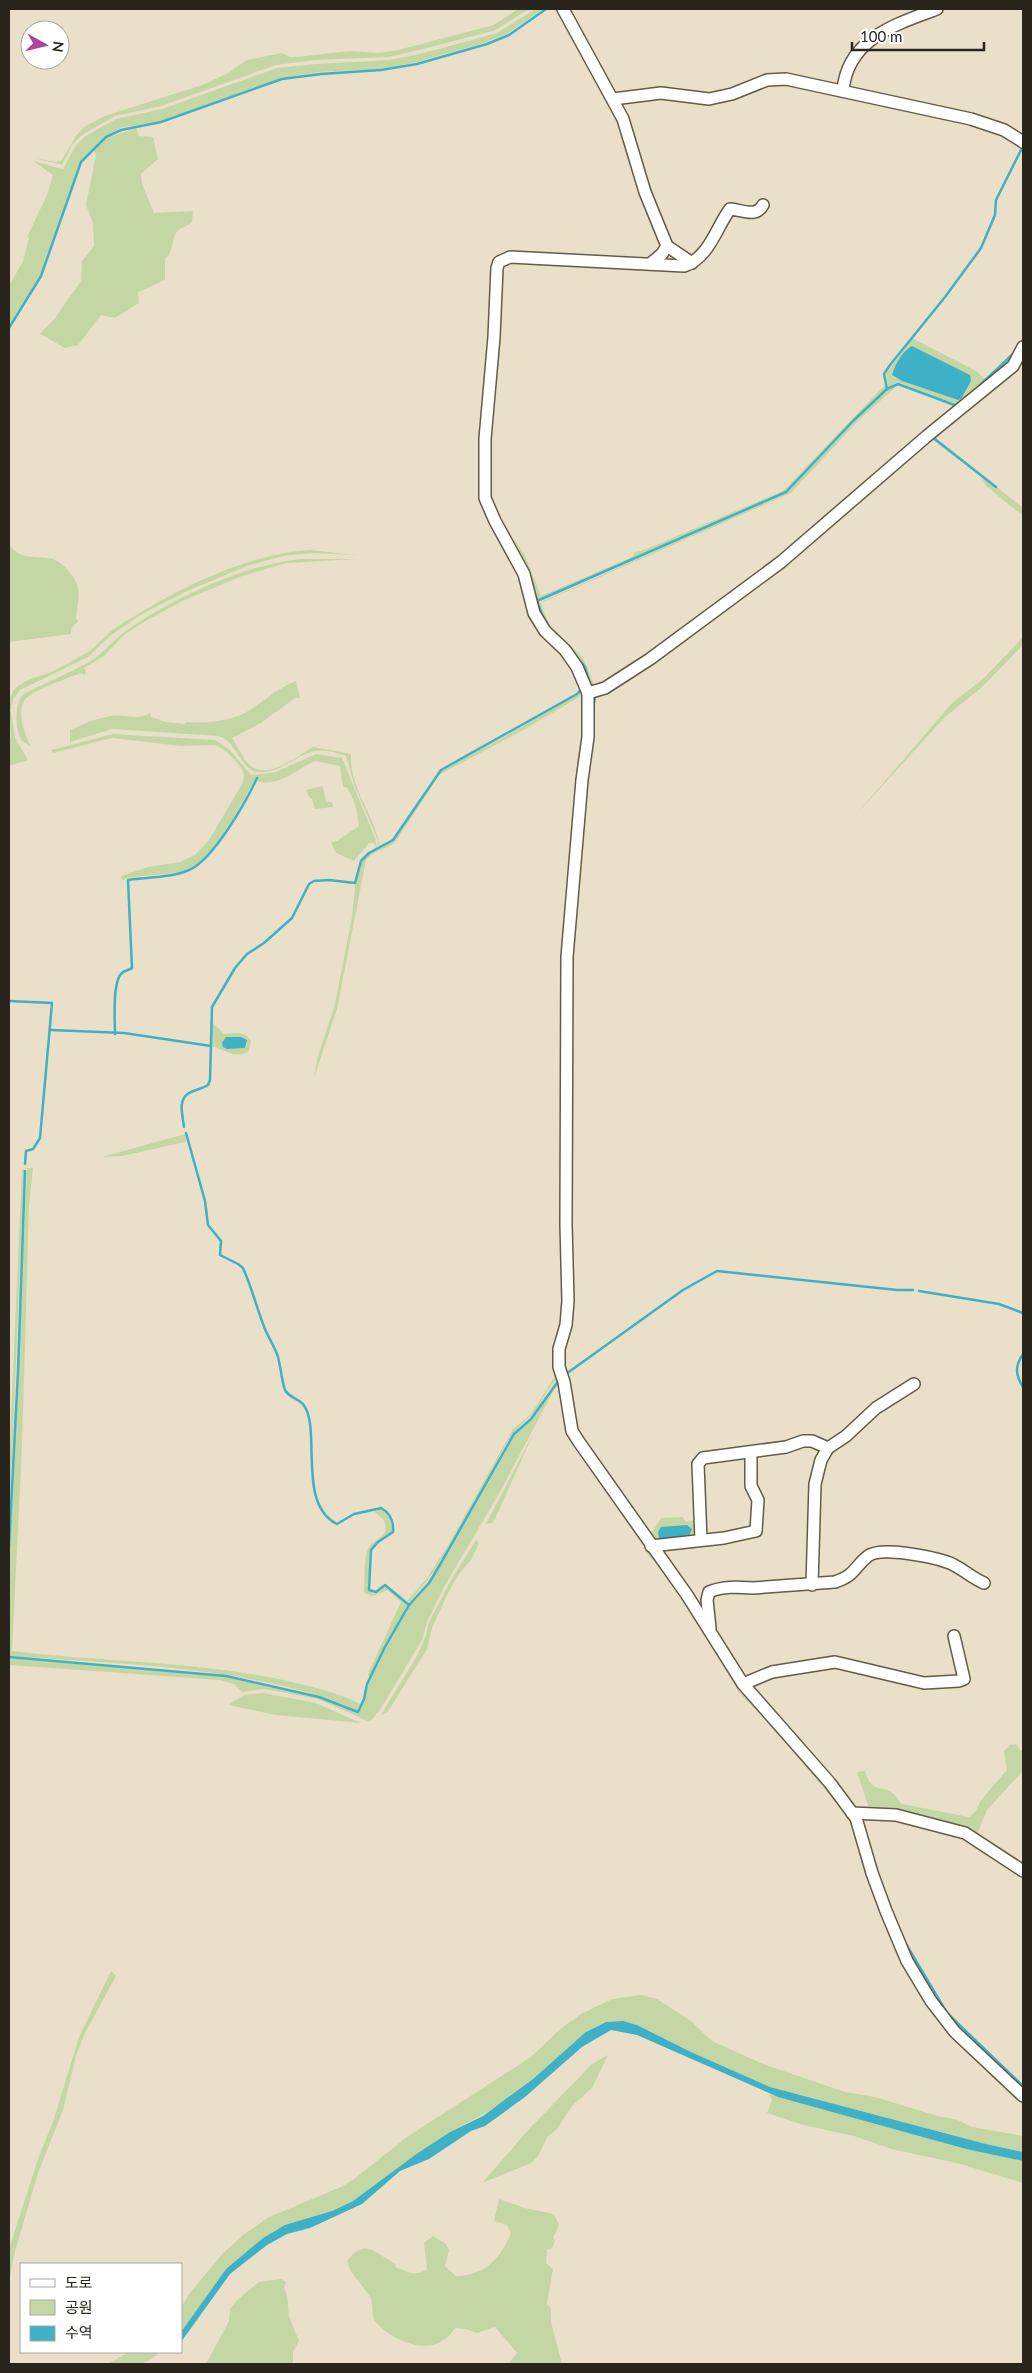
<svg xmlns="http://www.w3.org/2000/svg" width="1032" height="2373" font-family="Lato,'Noto Sans KR',sans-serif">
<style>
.green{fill:#c5d6a5;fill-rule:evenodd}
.water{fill:#3fb1c6}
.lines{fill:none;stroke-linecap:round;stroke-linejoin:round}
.stream{stroke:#3fb1c6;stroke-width:2.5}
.minor-casing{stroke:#645b47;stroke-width:14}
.minor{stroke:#fff;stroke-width:11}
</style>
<rect width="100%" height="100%" fill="#eae0c9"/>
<!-- green -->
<g class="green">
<polygon points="518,9 529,9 496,30 419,50 389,57 315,60 276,65 161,106 115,116 82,135 72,145 62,165 34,158 56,162 61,161 76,136 84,127 105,116 205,84 228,73 247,60 282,53 290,57 296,57 350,51 379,53 398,50 494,25"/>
<polygon points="535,9 543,9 508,33 487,42 417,62 381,69 320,72 282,78 160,121 120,128 105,136 80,161 40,275 9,325 9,286 23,261 29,238 27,237 47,195 53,175 33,161 63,169 75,147 84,137 116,119 162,109 277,68 316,64 389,60 420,54 497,33"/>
<path d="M136 128 139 136 153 137 158 159 141 174 142 184 154 213 193 211 192 222C187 227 180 227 176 233 171 242 173 253 165 259V280L138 292 139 303 115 318 101 315 78 345 65 348 40 334 55 318 81 281 82 261 94 246 93 223 86 205 96 155 94 150 107 138Z"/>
<path d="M912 338 976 371 985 379 958 406 898 382 888 387 886 374ZM916 348 934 359 958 400 895 378 892 372 906 350Z"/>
<polygon points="1023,339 1023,343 1008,367 781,560 650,658 604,687 590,691 575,659 545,630 535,612 524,573 490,510 495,511 509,537 516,542 525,555 541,596 632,557 635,552 644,550 783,491 885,385 886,389 786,492 541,599 538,600 520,554 513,543 545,624 580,661 590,687 593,689 601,688 653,655 776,562 969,400 1014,355"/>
<polygon points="898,385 858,421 791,493 541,603 549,624 583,658 595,687 592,686 582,660 547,623 539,603 786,493 854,422 888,390"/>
<polygon points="934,436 1023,508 1023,516 986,486 981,476 932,439 720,613 660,659 596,698 587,777 589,697 650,660"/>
<path d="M9 543C17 560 33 556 49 558 61 560 75 576 78 587 80 596 77 609 76 618L78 621 71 629V634L9 642Z"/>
<path d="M310 550 356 555 313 553 283 556 247 566 187 591 144 613 111 635 88 657 20 690 13 700 11 710 9 708C9 681 31 680 51 672 63 666 76 659 88 652 98 645 106 634 117 627 172 592 244 554 310 550Z"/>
<path d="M299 559H356L287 563 242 576 184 600 144 622 125 634 104 656 84 668 86 672 84 675 81 673C69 678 29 691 24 701 17 714 25 735 31 747L21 740C15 726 14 707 23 694 45 683 67 674 89 662 104 653 115 638 130 628 178 596 242 566 299 559Z"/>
<polygon points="1023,637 1023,645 981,688 945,717 854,817 952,703 983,679"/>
<path d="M296 681 300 698H295L261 723 232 738C238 746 244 762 252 767 271 779 298 755 313 747L351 754C349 788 375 815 380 847H379L377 838 355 787 346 756C338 753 324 749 315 751 295 755 281 774 257 772 241 770 236 740 218 736L112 729 70 742V730C83 724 97 718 111 716 125 714 138 721 150 713L151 717 166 722 185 724 186 722C205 724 233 721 250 710 265 700 280 687 296 681Z"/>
<path d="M581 691 586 693 527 728 439 775 396 841C387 850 373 850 366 860L337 1009 314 1078 317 1059 335 1004 352 917 356 877 362 861 369 853 393 840 441 771 515 731Z"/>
<polygon points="9,710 11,711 15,738 28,760 9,766 9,739 11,739 11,736"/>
<path d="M113 734 215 740 229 749 251 775 276 772 316 754 342 758 375 838 377 848 374 843H369L354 861 336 853 331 843 337 841 359 826C358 814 354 796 346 787H343L340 766 315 761C296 769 279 788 257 781L258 778 256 777C243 802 211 864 183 871 163 876 141 874 122 880L121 876 148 867 180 862 195 855 209 840 242 784C243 780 245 777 243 772 240 763 224 748 215 745L181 746 112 738 53 753 51 750Z"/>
<polygon points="323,786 326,802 332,802 333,807 315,809 312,799 309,797 306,790"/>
<path d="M212 1022 224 1034C234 1033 244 1031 251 1040L249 1051C236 1060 224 1049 211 1046Z"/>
<polygon points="185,1134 187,1138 185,1142 122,1156 102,1157"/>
<path d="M27 1168H33L29 1206 22 1447 12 1651C104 1662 197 1661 288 1681 312 1687 338 1692 360 1704L357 1710C253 1666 121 1664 9 1656V1575Z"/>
<polygon points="22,1169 24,1169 9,1530 9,1463"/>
<path d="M557 1373 559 1378 552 1384 535 1411 516 1430 506 1444C477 1497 451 1557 409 1602L407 1601 427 1578 449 1544 513 1429 531 1414Z"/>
<polygon points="560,1380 561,1382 555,1388 500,1492 444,1587 427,1622 422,1640 380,1710 370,1722 318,1699 264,1689 242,1692 234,1684 220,1680 9,1665 9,1658 226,1677 318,1698 358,1713 365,1700 368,1684 386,1648 410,1605 430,1583 442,1564 515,1435 532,1419 554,1385"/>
<polygon points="534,1432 495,1519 492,1523 486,1524"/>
<path d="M381 1510C390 1515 394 1525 391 1534L377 1542 370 1550 368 1591 374 1594 386 1586 408 1604 369 1677 368 1674 401 1602 388 1590 372 1596 364 1593C365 1581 363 1554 370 1546 375 1539 383 1538 386 1529L384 1520 374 1511Z"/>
<polygon points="682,1517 686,1522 697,1520 698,1538 654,1544 649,1537 661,1518"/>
<polygon points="476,1540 479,1543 471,1560 458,1575 447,1595 432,1628 427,1649 387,1713 381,1715 418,1654 426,1635 429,1622 450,1582"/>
<polygon points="649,1547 687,1601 836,1798 837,1804 775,1729 740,1694 687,1606 654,1561 644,1551"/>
<polygon points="263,1693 316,1703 361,1723 276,1715 228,1705 244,1695"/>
<path d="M1016 1744 1020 1750H1023V1771L987 1810 976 1837 884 1809 869 1808 857 1772 865 1771C872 1795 881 1783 895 1795 899 1799 898 1802 902 1804L969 1817 976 1811 981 1800 1007 1770 1004 1751 1010 1745Z"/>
<polygon points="111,1971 116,1976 85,2033 76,2056 63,2110 38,2173 14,2255 9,2283 9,2249 39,2156 53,2122 79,2037"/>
<polygon points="641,1995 657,1999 691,2021 712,2041 763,2064 845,2092 875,2097 938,2116 958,2120 972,2127 1023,2136 1023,2152 986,2144 770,2087 691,2052 637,2025 623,2021 606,2022 593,2028 533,2079 489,2111 450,2132 415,2155 353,2201 332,2211 276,2230 263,2238 226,2269 181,2332 181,2307 190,2293 223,2253 243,2235 269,2217 341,2187 354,2179 407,2137 531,2057 560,2029 581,2014 612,1999"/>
<polygon points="608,2055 592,2088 572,2106 557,2129 548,2136 538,2156 531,2163 482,2183 530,2128 592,2064"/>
<polygon points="769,2094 966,2149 1023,2161 1023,2183 957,2163 895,2150 854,2136 803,2125 767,2113 772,2100"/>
<path d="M499 2199 525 2208 554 2214 559 2225 553 2238 555 2241 552 2248 547 2250 546 2263 553 2269 547 2304 551 2309V2322L562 2364H508L517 2353 495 2327 477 2333 466 2329 455 2328C439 2353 413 2348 391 2335 386 2332 377 2325 374 2319 371 2312 374 2304 370 2297 362 2284 351 2276 347 2261 366 2236 376 2255 396 2264L395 2267C407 2271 415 2278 427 2269L424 2243 433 2236 446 2244 449 2250 445 2266 456 2276C484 2276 501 2258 511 2233L507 2225 494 2221Z"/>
<polygon points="281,2279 286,2282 284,2289 287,2294 289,2317 299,2341 293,2352 293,2364 206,2364 229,2321 230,2309 237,2300 259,2282"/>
<path d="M129 2352H160C144 2369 129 2364 107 2364Z"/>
</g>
<!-- water -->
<g class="water">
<path d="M912 346 970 375 971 381 961 399 958 400 902 381 892 375C894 366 903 350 912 346Z"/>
<polygon points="226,1037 241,1037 247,1040 245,1048 227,1049 223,1047 222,1043"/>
<polygon points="687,1525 692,1529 689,1536 670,1540 659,1539 658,1532 661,1527"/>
<polygon points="623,2021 637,2025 691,2052 770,2087 986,2144 1023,2152 1023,2161 966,2149 778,2097 637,2035 611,2030 582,2047 525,2097 485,2126 471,2131 429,2159 400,2171 362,2204 310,2228 287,2234 267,2245 230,2274 181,2342 181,2332 226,2269 263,2238 285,2225 332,2211 353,2201 415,2155 450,2132 483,2116 507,2098 533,2079 586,2032 606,2022"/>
</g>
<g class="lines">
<!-- stream -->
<g class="stream">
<polyline points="9,328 41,276 81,162 106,137 121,130 161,122 282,79 321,74 381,70 417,64 487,44 509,35 546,9"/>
<polyline points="979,386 1013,354"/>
<polyline points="887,389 884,374 890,365 945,297 981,248 995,215 996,200 1022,148"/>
<polyline points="932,437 996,487"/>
<polyline points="535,595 543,618"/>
<polyline points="537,601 786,492 853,421 887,389 898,384 957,406"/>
<polyline points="570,648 585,667 590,684"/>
<polyline points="593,708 595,697 598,696"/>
<polyline points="9,1001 52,1003 40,1138 33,1149 26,1151 25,1164"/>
<polyline points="51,1030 124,1033 211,1046"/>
<path d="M115 1034C115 1022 112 981 122 973 125 970 130 970 132 968L128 880C147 877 171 878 189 870 213 860 246 802 257 778"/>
<path d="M184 1127C183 1116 177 1100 189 1093 194 1090 202 1089 208 1085L210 1080 212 1007 235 968 247 954 264 943 292 918 309 884 314 881 329 880 355 883 361 861 369 853 393 840 441 770 577 694 582 688"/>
<path d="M186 1133 205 1201 208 1225 221 1241 220 1255 238 1264 243 1268C252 1288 257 1309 265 1329 269 1339 275 1347 278 1357 280 1364 283 1387 285 1390 292 1402 304 1395 309 1418 316 1448 302 1507 337 1524L354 1514 377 1509 381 1508C390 1513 394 1522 393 1532L378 1542 371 1550 369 1590 376 1592 385 1585 409 1605"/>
<polyline points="919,1291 999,1304 1023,1313"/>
<path d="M1023 1354C1015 1366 1015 1374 1023 1387"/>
<polyline points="566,1374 683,1290 717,1271 897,1290 913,1290"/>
<polyline points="9,1547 18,1371 25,1171"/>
<polyline points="9,1657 226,1676 319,1697 358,1712 364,1699 367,1684 385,1647 409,1605 429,1583 441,1563 514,1434 531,1419 559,1380"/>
<polyline points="906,1944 947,2013 1023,2086"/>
</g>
<!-- minor casing -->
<g class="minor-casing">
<g id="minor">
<polyline points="563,9 623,119 645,192 667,246 692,263"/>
<path d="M843 91C847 39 896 24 937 9"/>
<polyline points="613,99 661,93 709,99 732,94 767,80 786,79 971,119 1004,130 1023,142"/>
<path d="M763 205C756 218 743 210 730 209 716 228 709 258 684 266L510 257 499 262 497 268 494 337 485 439V498L495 521 524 574 534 613 545 631 565 650 577 667 588 693V737L582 780 567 957 566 1224 568 1301 566 1325 559 1349V1367L564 1382 572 1431 579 1442 687 1595 743 1684 830 1783 856 1818 872 1873 886 1911 907 1961 931 2001 955 2032 1023 2096"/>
<polyline points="650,264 662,254 667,246"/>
<polyline points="588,693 605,688 650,659 781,562 927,436 1013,366 1023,347"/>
<polyline points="701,1540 698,1464 703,1458 786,1447 803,1441 812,1441 828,1448"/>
<polyline points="651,1546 724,1538 756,1531 758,1500 751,1486 751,1452"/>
<polyline points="812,1585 815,1484 821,1460 828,1448 846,1436 876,1408 914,1384"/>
<path d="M710 1628 707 1600 709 1592C723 1586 738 1587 753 1588L835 1582C856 1575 854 1567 868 1556 881 1546 932 1557 947 1562 960 1566 971 1578 984 1583"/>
<polyline points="743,1684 772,1672 835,1662 924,1683 959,1681 964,1679 954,1636"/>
<polyline points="852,1813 896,1815 965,1833 1023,1871"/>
</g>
</g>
<!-- minor -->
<use href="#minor" class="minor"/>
</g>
<!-- border -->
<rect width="1032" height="2373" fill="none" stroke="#29251d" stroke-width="20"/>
<!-- legend -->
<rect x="20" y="2263" width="162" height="90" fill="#ffffff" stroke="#a9a8a5"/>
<rect x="30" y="2279" width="25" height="8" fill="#ffffff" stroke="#a9a8a5"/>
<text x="65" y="2288" font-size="15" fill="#29251d">도로</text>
<rect x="30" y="2300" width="25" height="15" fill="#c5d6a5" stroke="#a9a8a5"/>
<text x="65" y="2313" font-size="15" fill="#29251d">공원</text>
<rect x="30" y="2326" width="25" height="15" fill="#3fb1c6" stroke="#a9a8a5"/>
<text x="65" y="2338" font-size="15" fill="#29251d">수역</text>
<!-- north arrow -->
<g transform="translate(45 45) rotate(98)"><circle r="24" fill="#ffffff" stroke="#a9a8a5"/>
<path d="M0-4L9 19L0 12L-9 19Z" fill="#af419f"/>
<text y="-8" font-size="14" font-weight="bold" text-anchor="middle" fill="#29251d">N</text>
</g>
<!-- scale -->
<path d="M852 42v8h132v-8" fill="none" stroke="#29251d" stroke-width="2.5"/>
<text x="860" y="42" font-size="15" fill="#29251d" stroke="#ffffff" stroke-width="4" paint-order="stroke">100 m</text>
</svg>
